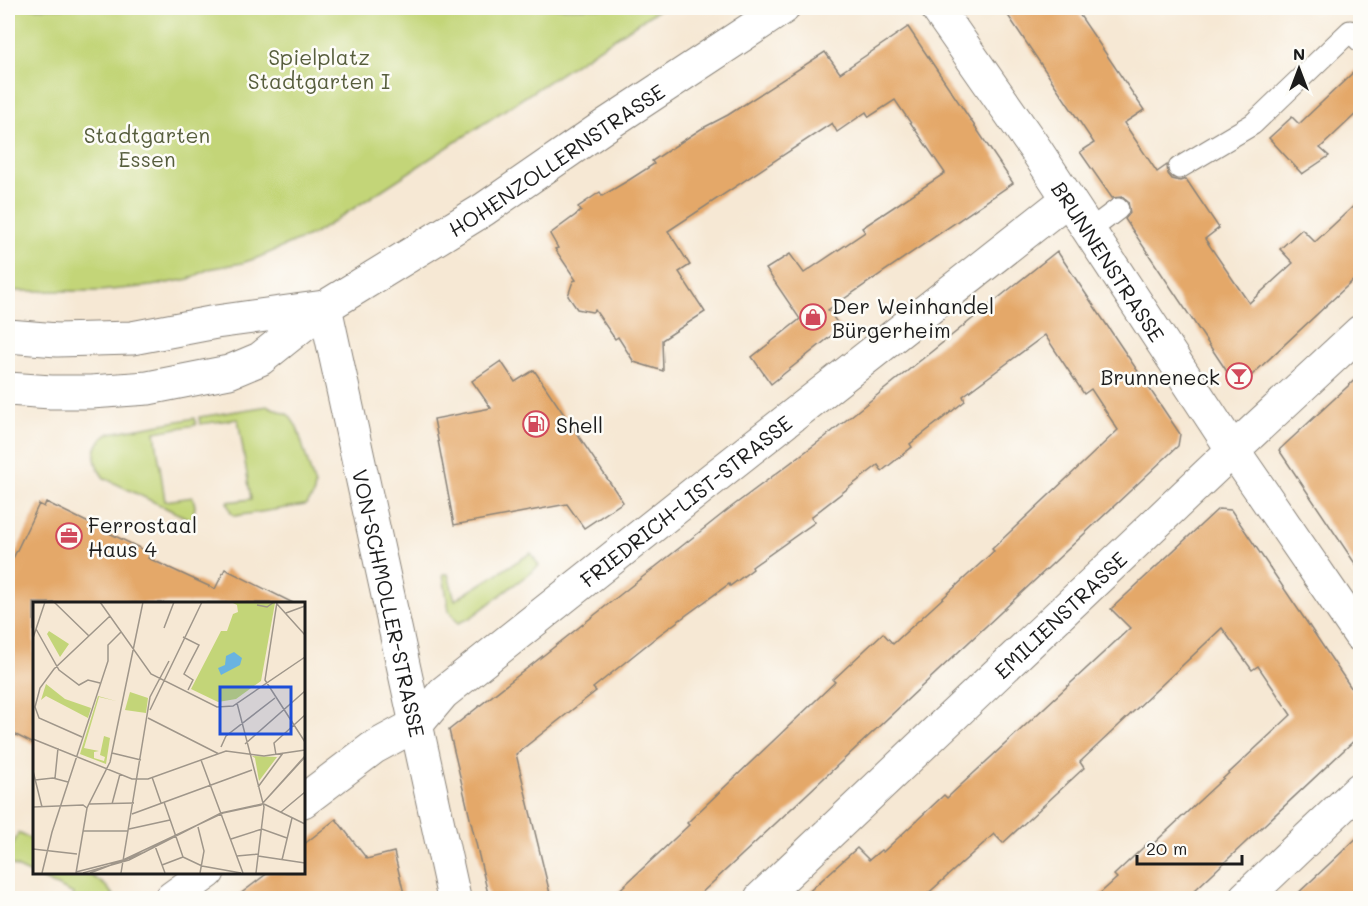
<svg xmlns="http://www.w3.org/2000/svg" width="1368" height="906" font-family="Mali,sans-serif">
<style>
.green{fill:#c3d578;stroke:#70784a;stroke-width:1.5}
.building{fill:#e4a869}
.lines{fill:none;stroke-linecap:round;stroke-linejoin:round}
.service-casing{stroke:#898278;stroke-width:23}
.minor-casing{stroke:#898278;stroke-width:35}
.tertiary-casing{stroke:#898278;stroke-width:35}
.secondary-casing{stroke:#898278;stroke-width:35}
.service{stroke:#fff;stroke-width:21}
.minor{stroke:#fff;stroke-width:33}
.tertiary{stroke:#fff;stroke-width:33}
.secondary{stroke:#fff;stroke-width:33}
.labels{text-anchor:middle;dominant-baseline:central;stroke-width:5;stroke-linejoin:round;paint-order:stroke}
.park-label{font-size:21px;fill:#565d3c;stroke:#fdfcf7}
.street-label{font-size:21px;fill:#1c1c1c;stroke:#fdfcf7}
.poi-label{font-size:21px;fill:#1c1c1c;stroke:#fdfcf7;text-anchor:start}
.inset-road{fill:none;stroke:#9f968a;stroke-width:1.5}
.view{fill:#1d4ed8;fill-opacity:0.15;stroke:#1d4ed8;stroke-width:3}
.inset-edge{fill:none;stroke:#1c1c1c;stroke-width:3}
</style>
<rect width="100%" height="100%" fill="#fdfcf7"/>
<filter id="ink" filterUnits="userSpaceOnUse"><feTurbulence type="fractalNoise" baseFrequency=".0167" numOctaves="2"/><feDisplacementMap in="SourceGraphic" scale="12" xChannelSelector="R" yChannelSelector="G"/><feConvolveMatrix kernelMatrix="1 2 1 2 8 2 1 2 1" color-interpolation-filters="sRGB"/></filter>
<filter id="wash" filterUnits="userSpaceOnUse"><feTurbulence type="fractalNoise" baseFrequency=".008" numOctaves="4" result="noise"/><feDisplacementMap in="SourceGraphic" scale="24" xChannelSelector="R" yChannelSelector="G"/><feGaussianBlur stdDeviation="1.35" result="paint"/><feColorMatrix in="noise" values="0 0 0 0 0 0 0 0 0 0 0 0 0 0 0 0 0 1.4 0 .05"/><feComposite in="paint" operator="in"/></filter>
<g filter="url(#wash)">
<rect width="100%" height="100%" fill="#f6e8d4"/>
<!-- green -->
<g class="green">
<polygon points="8,8 661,8 316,233 257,258 242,263 209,269 189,279 151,286 100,291 8,291"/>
<path d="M268 406 289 415 297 427 315 486C314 495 312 500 305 505L235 516 231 513 227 502 251 499 238 419 200 424 199 417Z"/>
<path d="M195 418 196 425 155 432 165 501 193 497 195 506 193 521 104 478C91 461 91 444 110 433Z"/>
<polygon points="531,553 539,566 470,618 458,623 449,611 443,574 448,574 455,600"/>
<polygon points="18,833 34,840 34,872 87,872 107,887 115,898 72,898 74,894 8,863 8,857"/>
</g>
<g id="blocks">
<!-- building -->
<g class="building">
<polygon points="1003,8 1075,8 1144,110 1124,123 1157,172 1167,165 1168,174 1172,179 1180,181 1186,179 1219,228 1205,239 1249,303 1293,263 1280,249 1302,229 1315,242 1360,200 1360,274 1238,388 1125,219 1130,213 1128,202 1122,197 1112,198 1080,152 1094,143"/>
<polygon points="908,27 1013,183 828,310 841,328 771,384 752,357 800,319 766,269 790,254 804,273 865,232 862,228 945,173 895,100 869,117 866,112 837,132 832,123 668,231 690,265 679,272 705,312 662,340 663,371 634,362 618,337 615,339 595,310 592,312 577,309 568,296 573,281 576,280 555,249 558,248 550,234 581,211 578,207 600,192 602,196 629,180 654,164 652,161 701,129 728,115 825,52 840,73"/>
<polygon points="1360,66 1360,110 1320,148 1329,156 1302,174 1269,138 1292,117 1299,124"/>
<polygon points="1057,251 1180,434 1178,446 696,898 611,898 689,825 687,823 835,682 833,680 883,633 893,644 994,551 992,549 1118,430 1091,389 1084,394 1045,335 963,396 965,401 910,444 912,447 882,471 878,465 811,517 815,522 752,567 753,569 730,586 729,584 659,635 593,688 596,691 516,754 551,898 489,898 449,730 730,508 825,437"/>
<polygon points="501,361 515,382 534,370 623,502 584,528 567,504 454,525 434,419 491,408 472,381"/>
<polygon points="1360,375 1360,571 1279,450"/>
<polygon points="46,502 150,553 148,558 215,589 225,569 293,603 34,603 34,744 8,731 8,569 39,504 44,507"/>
<polygon points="1218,509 1231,510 1360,701 1360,735 1195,890 1186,898 1095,898 1117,878 1114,875 1149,842 1152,845 1291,715 1258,666 1252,670 1222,628 1080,762 1084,768 1003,843 994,834 923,898 802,898 857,848 869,860 881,850 883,852 944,795 947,798 1130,628 1111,609"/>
<polygon points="336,819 367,859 394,852 405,898 235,898 269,872 303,872 303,845"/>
<polygon points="1360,835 1360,898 1293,898"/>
</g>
</g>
</g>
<g filter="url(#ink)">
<use href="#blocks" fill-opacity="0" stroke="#898278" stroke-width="1.5"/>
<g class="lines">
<!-- service casing -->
<g class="service-casing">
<g id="service">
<polyline points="1179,168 1253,124 1350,31 1360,41"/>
<polyline points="1089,231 1118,209"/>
</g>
</g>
<!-- minor casing -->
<g class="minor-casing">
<g id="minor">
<path id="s1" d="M937 8 1036 150 1233 450 1360 635"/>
<path id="s2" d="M303 801 373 748 417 724 443 693C650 527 860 363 1068 199"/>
<polyline points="172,898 208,872"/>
<path id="s3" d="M761 898 1233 450 1360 332"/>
<polyline points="1245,898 1360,789"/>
</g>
</g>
<!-- tertiary casing -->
<g class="tertiary-casing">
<g id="tertiary">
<path id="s4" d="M325 307 454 898"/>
</g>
</g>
<!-- secondary casing -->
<g class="secondary-casing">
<g id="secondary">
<polyline points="8,336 57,340 132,338 216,322 324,307"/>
<path id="s5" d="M8 389 51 392H91L148 388 229 372 260 359 325 307 483 210 606 125 783 8"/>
</g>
</g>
<!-- service -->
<use href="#service" class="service"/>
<!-- minor -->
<use href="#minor" class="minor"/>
<!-- tertiary -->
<use href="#tertiary" class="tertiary"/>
<!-- secondary -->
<use href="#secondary" class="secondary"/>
</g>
</g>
<!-- icons -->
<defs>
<g id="shop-ring" transform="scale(1.35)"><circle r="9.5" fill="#fdfcf7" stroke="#d1495b" stroke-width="1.5"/><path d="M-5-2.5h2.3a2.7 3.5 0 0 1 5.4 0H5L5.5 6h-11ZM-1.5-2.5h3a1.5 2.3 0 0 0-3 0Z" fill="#d1495b"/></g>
<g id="bar-ring" transform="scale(1.35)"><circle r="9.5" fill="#fdfcf7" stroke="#d1495b" stroke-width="1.5"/><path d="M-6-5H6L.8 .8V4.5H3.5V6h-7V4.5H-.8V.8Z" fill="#d1495b"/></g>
<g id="fuel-ring" transform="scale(1.35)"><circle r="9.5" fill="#fdfcf7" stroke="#d1495b" stroke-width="1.5"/><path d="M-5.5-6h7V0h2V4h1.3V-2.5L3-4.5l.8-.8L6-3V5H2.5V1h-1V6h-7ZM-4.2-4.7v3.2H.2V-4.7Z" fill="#d1495b"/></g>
<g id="office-ring" transform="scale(1.35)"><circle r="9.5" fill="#fdfcf7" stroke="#d1495b" stroke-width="1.5"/><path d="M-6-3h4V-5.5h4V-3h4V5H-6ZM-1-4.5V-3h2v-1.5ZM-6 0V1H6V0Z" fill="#d1495b"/></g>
</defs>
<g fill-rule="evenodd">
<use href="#shop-ring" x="813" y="317"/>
<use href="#bar-ring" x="1239" y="376"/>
<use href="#fuel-ring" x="536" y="424"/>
<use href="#office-ring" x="69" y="536"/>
</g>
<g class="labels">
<!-- park labels -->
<g class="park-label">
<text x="319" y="56">Spielplatz<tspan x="319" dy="24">Stadtgarten I</tspan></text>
<text x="147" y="134">Stadtgarten<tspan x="147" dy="24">Essen</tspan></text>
</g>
<!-- street labels -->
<g class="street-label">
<text stroke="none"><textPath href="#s5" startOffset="614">HOHENZOLLERNSTRASSE</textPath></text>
<text stroke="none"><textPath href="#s1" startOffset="306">BRUNNENSTRASSE</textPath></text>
<text stroke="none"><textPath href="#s2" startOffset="488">FRIEDRICH-LIST-STRASSE</textPath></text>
<text stroke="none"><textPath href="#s4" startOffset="303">VON-SCHMOLLER-STRASSE</textPath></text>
<text stroke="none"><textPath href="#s3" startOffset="412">EMILIENSTRASSE</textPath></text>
</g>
<!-- poi labels -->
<g class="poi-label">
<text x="832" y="305">Der Weinhandel<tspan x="832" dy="24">Bürgerheim</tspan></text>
<text x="1220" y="376" text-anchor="end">Brunneneck</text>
<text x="556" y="424">Shell</text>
<text x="88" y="524">Ferrostaal<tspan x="88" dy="24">Haus 4</tspan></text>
</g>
</g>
<!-- overview -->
<g transform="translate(33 602)">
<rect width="272" height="272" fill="#f6e8d4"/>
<path d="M198 0 242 1 228 79 203 97 185 100 158 87 188 29H194L200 12 205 10 204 3ZM16 29 36 42 27 55 14 32ZM13 82 32 97 58 106 55 116 13 94 8 98ZM97 90 115 96 113 111 92 108ZM65 94 83 99 66 95 51 146 66 149 61 150V156L71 159 72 155 67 153 71 134 77 136 73 162 47 152ZM219 154 244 155 226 179 222 156Z" fill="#c3d578"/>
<path d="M201 50 209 56 207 63 188 73 185 66 192 63 193 54Z" fill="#69b3e1"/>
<path class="inset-road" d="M21 0 56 34M67 0 118 72 184 105 200 104 272 55M244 0 232 78 272 140M244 2 272 33M224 3 234 5 241 0M253 11 272 4M131 26 141 0M3 27 26 68 46 83 55 78 67 81M150 35 166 43 151 72 160 78 155 88M0 36 12 0M204 101 231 205 223 271M117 108 169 0M115 116 186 152M49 135 6 116 2 105 7 86 21 67 77 14M0 137 99 177H115L193 149 231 154 272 148M212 142 272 89M188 145 193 134 242 96M79 151 108 158M243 153 241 141 272 113M168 158 210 271M0 169 9 205M119 175 128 201M22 176 25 146M2 178 20 176 35 180M225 185 250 151M131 200 150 255M56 202 101 201M79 202 87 172M231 202 272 222M0 205 50 203 54 206M248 210 272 190M99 212 219 168M165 225 171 249 167 271M96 227 137 218M50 229H95M198 237 229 227 254 236M122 244 132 271M0 247 44 252M204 254 225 252M225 254 272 261M150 255 169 264 208 271M249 258 259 216M129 263 150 255M43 270 90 258 190 211 228 203 272 155M9 271 19 230 75 59V43L88 30M43 271 54 206 77 160 110 0M50 271 96 258 188 211 229 202 272 154M57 271 112 250M88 271 117 95 136 59"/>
<path class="view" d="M187 85H258V132H187Z"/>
<rect width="272" height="272" class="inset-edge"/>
</g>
<!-- margin -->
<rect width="1368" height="906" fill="none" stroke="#fdfcf7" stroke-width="30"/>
<!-- north arrow -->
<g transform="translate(1299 69)" stroke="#fdfcf7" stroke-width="4.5" paint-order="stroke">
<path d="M0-4.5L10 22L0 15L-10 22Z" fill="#1c1c1c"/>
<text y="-9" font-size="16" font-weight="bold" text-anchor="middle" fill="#1c1c1c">N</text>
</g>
<!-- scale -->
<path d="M1137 855v9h105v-9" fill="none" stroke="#1c1c1c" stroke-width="3"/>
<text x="1146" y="855" font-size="18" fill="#1c1c1c" stroke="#fdfcf7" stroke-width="4.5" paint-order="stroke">20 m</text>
</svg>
